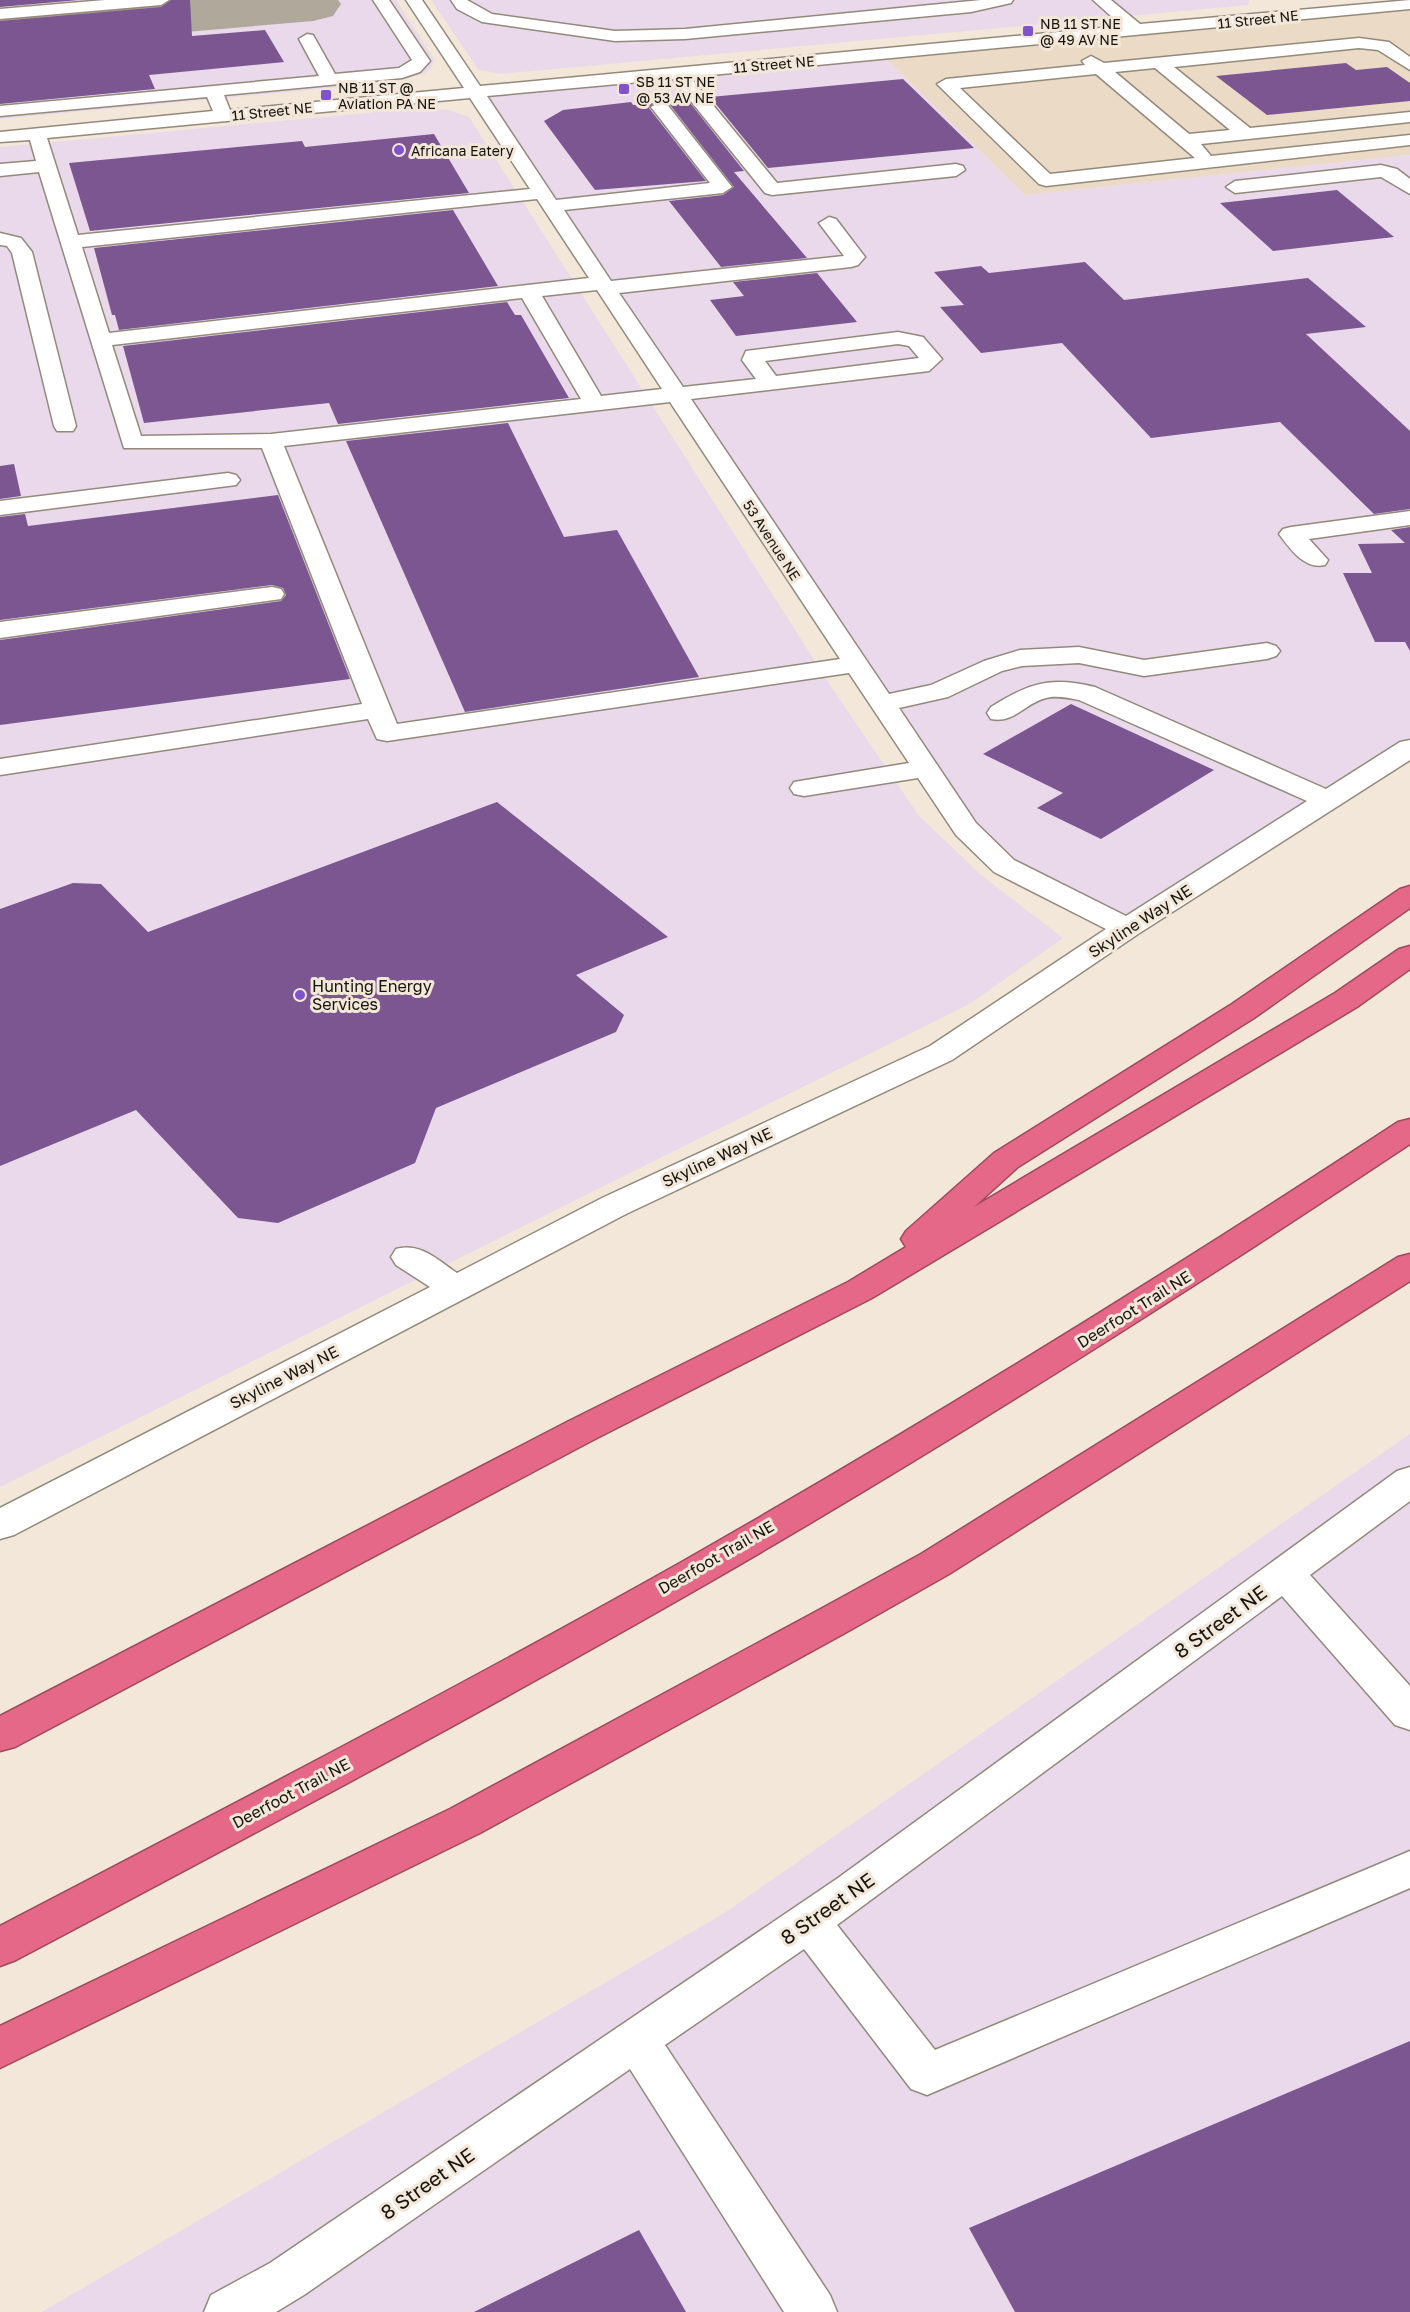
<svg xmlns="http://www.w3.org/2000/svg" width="1410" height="2312" font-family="'Golos Text',sans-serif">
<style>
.built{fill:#ebdbc6}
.industrial{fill:#e9d9eb}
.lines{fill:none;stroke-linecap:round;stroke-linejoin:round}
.taxiway{fill:#b1a89c;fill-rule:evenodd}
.building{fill:#7c5691}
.minor-casing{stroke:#93897b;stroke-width:3}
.highway-casing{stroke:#9d4a5d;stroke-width:3}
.minor{fill:#fff;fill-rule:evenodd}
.highway{fill:#e66888;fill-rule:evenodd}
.poi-dot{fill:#7f53cc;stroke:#f2e7d8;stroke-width:2}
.labels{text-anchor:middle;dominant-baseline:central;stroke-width:6;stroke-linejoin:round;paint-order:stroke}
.far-street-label{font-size:14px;fill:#15120c;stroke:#f2e7d8}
.far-poi-label{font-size:14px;fill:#15120c;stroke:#f2e7d8;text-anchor:start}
.street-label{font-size:16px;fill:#15120c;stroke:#f2e7d8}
.poi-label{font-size:16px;fill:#15120c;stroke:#f2e7d8;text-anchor:start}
.near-street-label{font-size:20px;fill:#15120c;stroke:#f2e7d8}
</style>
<rect width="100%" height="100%" fill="#f2e7d8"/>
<!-- built -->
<polygon class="built" points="1410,9 1410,155 1025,195 881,54"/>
<!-- industrial -->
<g class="industrial">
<polygon points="0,0 396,0 434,59 432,67 425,73 394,82 0,119"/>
<polygon points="431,0 1253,0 1249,0 1248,5 500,74 478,69"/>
<polygon points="881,54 1025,195 1410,155 1410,748 1127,928 1004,866 474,91"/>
<polygon points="422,108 449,110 469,117 830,685 919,816 981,875 1063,938 971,1003 0,1487 0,147"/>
<polygon points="1410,1434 1410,2312 42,2312 726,1912"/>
</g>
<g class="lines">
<!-- taxiway -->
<polygon class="taxiway" points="164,0 338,0 341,4 333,16 313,21 0,48 0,14"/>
</g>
<!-- building -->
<g class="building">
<polygon points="0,0 79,0 0,7"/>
<polygon points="171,0 190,0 192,36 265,30 284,62 149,75 155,89 0,104 0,21 161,7"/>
<polygon points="1346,63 1356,70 1387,67 1410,83 1410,101 1267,115 1216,76"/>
<polygon points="903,79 974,148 768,168 710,97"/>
<polygon points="687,99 744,171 734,172 807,258 721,267 669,201 723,195 734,187 667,101"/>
<polygon points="631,102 633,105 654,103 649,108 706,181 595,190 544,121 563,110"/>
<polygon points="434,134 469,193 90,231 69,163 302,141 305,147"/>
<polygon points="1337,190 1394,237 1273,251 1220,203"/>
<polygon points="453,210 498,286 119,330 115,315 112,315 94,248"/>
<polygon points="1085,262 1124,300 1308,278 1366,327 1306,334 1410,431 1410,509 1374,514 1280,422 1151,438 1062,343 981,353 940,307 964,305 934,272 981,266 989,273"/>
<polygon points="817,273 857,322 736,336 710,300 744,296 733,282"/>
<polygon points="507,302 515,315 521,315 569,398 338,424 329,403 144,423 123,346"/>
<polygon points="508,423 564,537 617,530 699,677 465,712 346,441"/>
<polygon points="14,464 21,496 0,499 0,466"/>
<polygon points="278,495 350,679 0,725 0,640 281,601 286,595 283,588 272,585 0,620 0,517 25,514 28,526"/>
<polygon points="1410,527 1410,651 1405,642 1375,642 1343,573 1372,573 1358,544 1405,543 1391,530"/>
<polygon points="1071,704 1214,770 1101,839 1037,808 1063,793 983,754"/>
<polygon points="497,802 668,937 576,975 624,1015 616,1032 436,1108 415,1163 278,1223 238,1218 136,1110 0,1166 0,909 73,883 101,884 148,932"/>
<polygon points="1410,2041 1410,2312 1015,2312 969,2228"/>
<polygon points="639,2230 686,2312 474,2312"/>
</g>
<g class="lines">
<!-- minor casing -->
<g class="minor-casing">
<g id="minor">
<polygon points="105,0 169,0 161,5 0,19 0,9"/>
<path d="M373 0H389L430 61 420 72 402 78 224 95 230 110 464 88 406 0H422L480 86 1122 26 1093 0H1111L1140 24 1410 0V9L690 77 777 183 956 164 963 166 965 170 956 176 772 195 765 193 673 79 487 96 556 200 710 183 651 107 660 102 666 103 732 187 723 193 564 210 611 281 844 256 819 223 829 217 836 219 865 257 858 265 851 267 619 293 683 387 756 379 742 360 746 351 898 332 923 337 942 359 929 371 921 372 691 399 889 694 931 685 984 661 1020 650 1079 647 1144 660 1267 643 1276 646 1280 651 1276 656 1267 659 1144 676 1079 663 1022 666 1002 671 948 697 899 708 976 823 1014 860 1126 916 1307 801 1079 700C1069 698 1056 695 1046 698 1025 703 1014 724 991 719L987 713 991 707C1029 683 1050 676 1095 687L1326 789 1400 742 1410 740V760L1138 934 952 1060 626 1214 14 1535 0 1539V1508L430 1287 396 1265 391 1257 396 1249C420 1242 438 1260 457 1273L602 1198 930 1046 1106 929 994 872 956 835 918 778 804 796 794 794 790 788 794 782 909 763 849 673 387 741 377 739 368 719 0 775V759L362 704 262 448H124L39 172 0 176V164L36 161 30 140 0 142V132L213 111 207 97 0 116V106L319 76 299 39 307 34 313 35 335 74 399 68 412 60ZM470 98 530 189 78 235 47 138ZM537 199 589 278 109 333 82 247ZM597 290 662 389 601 396 542 296ZM522 298 581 399 271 434 141 436 112 345ZM898 344 909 346 919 358 776 376 765 361ZM670 402 840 659 397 724 284 446Z"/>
<polygon points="451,0 467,0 492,14 615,31 685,29 981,0 1013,0 1011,3 971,12 685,39 615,41 482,22 457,9"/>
<path d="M1359 38 1389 42 1410 57V70L1378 50 1359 48 1174 67 1250 128 1410 112V122L1201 144 1211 156 1410 135V145L1046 186 1039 184 937 84 946 79 1085 65 1082 61 1091 56 1104 63ZM1155 68 1230 130 1189 134 1115 72ZM1096 74 1195 158 1050 174 960 88Z"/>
<polygon points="1381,165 1397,169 1410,179 1410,194 1381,177 1235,193 1226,187 1235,181"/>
<polygon points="0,233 21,238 32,252 76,426 73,431 57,431 54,426 12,253 7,246 0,245"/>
<polygon points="228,473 236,475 240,480 236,485 0,515 0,501"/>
<path d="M1410 511V525L1309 539 1328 560 1325 565C1305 570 1290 549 1279 534L1283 529 1291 527Z"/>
<polygon points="272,587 281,589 284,594 281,599 0,638 0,622"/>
<polygon points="1410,1467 1410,1501 1310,1575 1410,1686 1410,1730 1395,1725 1282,1596 837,1925 935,2050 1410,1851 1410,1888 927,2095 911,2089 804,1949 665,2045 830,2295 837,2312 784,2312 630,2069 304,2295 276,2312 204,2312 211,2295 270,2263 838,1878 1397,1471"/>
</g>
</g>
<!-- highway casing -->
<g class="highway-casing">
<g id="highway">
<polygon points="1410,886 1410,908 1254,1018 1018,1167 974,1207 1335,993 1399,949 1410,946 1410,969 1357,1007 872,1298 593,1440 15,1747 0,1751 0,1716 567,1422 848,1282 906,1247 901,1239 906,1231 994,1153 1232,1004 1400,889"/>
<path d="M1410 1119V1144C1180 1297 947 1445 708 1583 480 1714 248 1837 16 1960L0 1966V1926C228 1807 456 1689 680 1563 924 1424 1163 1276 1398 1122Z"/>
<polygon points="1410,1254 1410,1281 949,1574 845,1633 480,1833 0,2068 0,2026 450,1809 817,1611 921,1554 1398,1257"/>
</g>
</g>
<!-- minor -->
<use href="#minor" class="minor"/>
<!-- highway -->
<use href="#highway" class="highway"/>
</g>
<!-- markers -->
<g class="poi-dot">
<rect x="1022" y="25" width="12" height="12" rx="3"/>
<rect x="618" y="83" width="12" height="12" rx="3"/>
<rect x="320" y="89" width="12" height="12" rx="3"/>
<circle cx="399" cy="150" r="6"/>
<circle cx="300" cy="995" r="6"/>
</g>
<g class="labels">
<!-- far-street labels -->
<g class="far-street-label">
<text transform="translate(1258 19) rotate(-6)">11 Street NE</text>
<text transform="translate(774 64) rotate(-5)">11 Street NE</text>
<text transform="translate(272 111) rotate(-6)">11 Street NE</text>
<text transform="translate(772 540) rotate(57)">53 Avenue NE</text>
</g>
<!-- far-poi labels -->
<g class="far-poi-label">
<text x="1040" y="23">NB 11 ST NE<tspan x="1040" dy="16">@ 49 AV NE</tspan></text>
<text x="636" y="81">SB 11 ST NE<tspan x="636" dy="16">@ 53 AV NE</tspan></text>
<text x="338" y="87">NB 11 ST @<tspan x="338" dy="16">Aviation PA NE</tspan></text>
<text x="411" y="150">Africana Eatery</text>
</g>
<!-- street labels -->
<g class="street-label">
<text transform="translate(1140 921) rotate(-33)">Skyline Way NE</text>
<text transform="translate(717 1157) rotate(-25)">Skyline Way NE</text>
<text transform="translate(1134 1309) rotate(-32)">Deerfoot Trail NE</text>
<text transform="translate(284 1377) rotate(-27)">Skyline Way NE</text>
<text transform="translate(716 1557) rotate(-30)">Deerfoot Trail NE</text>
<text transform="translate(291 1793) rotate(-28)">Deerfoot Trail NE</text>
</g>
<!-- poi labels -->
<g class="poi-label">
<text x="312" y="986">Hunting Energy<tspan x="312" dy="18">Services</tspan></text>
</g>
<!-- near-street labels -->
<g class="near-street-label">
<text transform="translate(1220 1621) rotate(-36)">8 Street NE</text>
<text transform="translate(827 1908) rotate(-35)">8 Street NE</text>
<text transform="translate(427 2183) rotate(-35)">8 Street NE</text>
</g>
</g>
</svg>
